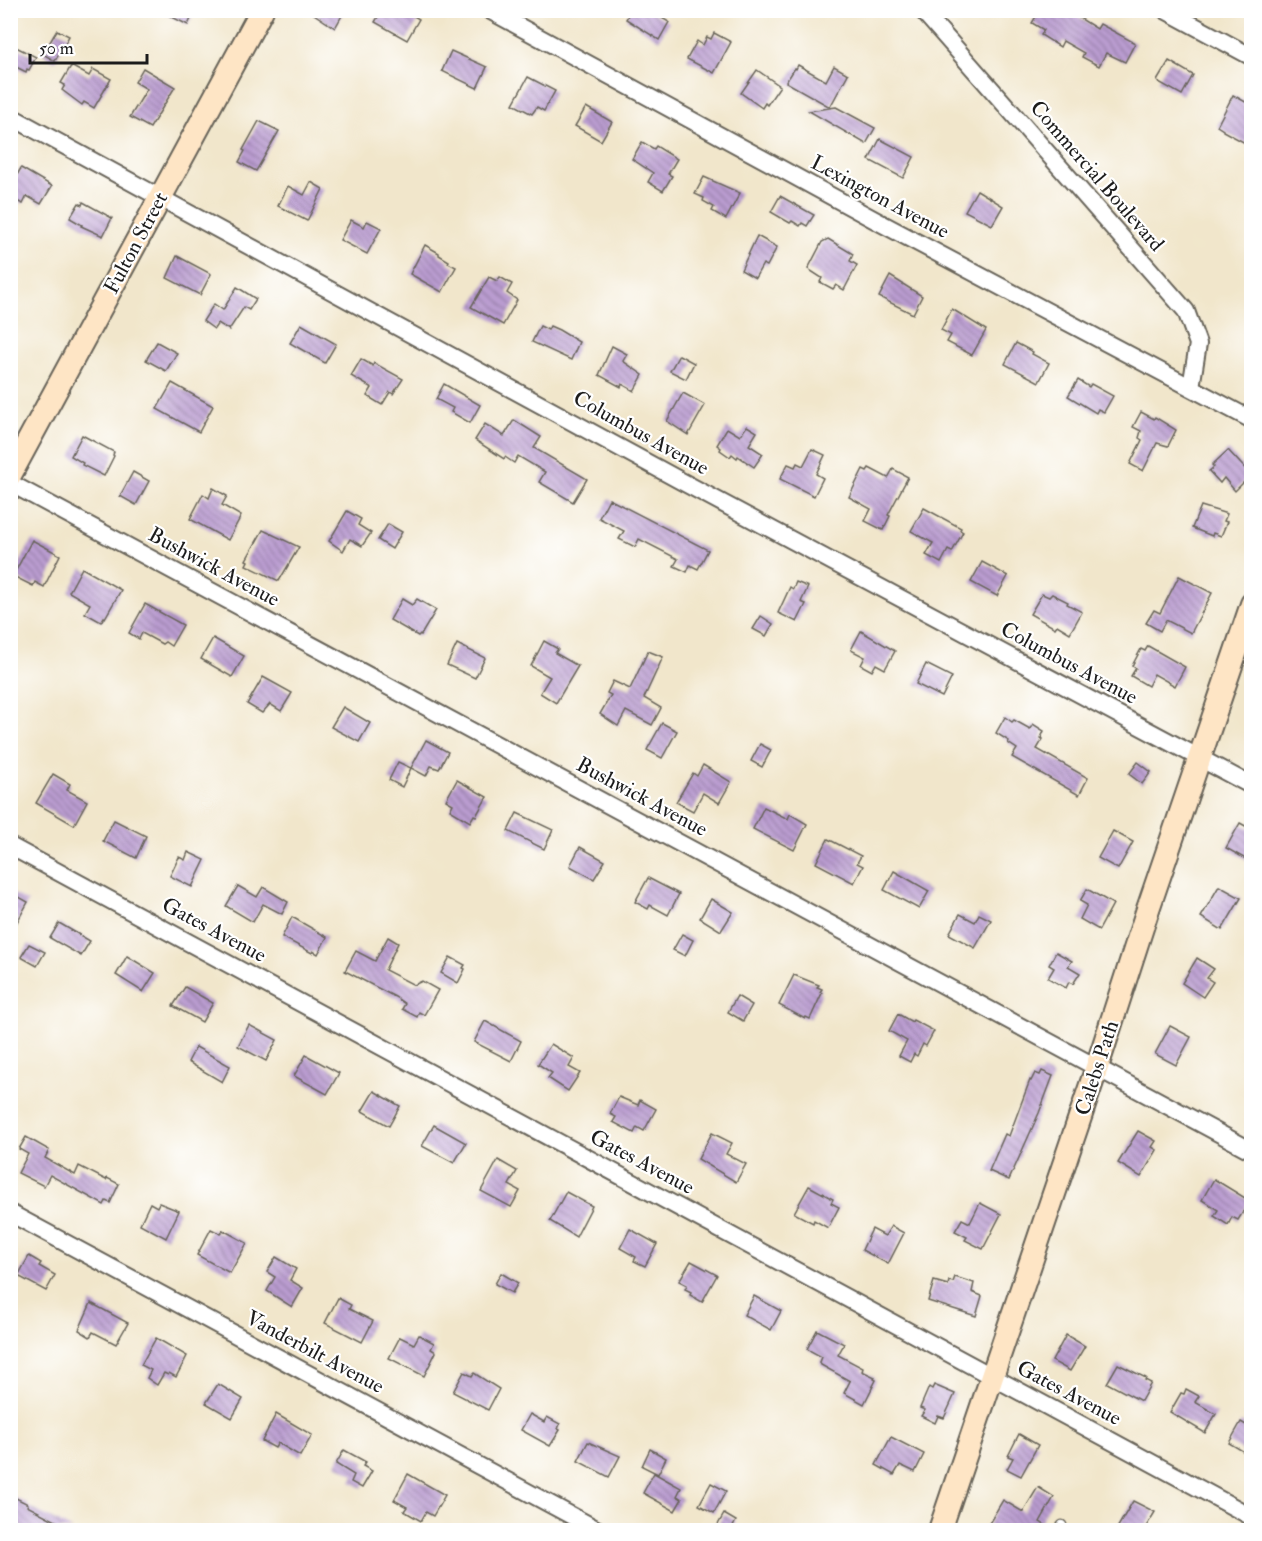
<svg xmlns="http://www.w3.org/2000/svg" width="1262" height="1541" font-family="'IM FELL Double Pica',serif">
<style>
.building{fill:url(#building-back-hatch)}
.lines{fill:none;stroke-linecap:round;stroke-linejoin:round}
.lane-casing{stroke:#676359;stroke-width:11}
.street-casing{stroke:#676359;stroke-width:20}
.secondary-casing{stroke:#676359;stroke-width:26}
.lane{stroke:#fff;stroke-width:8}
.street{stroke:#fff;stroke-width:16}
.secondary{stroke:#fee5c5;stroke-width:22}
.labels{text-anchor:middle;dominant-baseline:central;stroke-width:4.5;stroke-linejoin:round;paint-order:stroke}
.street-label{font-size:21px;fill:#1c1c1c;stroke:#fff}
</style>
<defs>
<pattern id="building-back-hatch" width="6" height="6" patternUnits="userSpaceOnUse" patternTransform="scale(1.5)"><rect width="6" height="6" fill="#ba9cd0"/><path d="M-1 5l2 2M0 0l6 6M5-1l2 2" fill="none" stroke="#967ea8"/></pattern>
</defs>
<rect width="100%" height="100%" fill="#fff"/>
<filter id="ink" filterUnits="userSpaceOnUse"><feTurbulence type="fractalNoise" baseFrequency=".0167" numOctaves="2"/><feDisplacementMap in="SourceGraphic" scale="12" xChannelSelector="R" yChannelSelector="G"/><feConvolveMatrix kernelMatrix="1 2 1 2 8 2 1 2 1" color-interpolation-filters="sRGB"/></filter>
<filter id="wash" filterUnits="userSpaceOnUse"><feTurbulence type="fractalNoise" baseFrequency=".008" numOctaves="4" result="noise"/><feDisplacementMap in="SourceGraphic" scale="24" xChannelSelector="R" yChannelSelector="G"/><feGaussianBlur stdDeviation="1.35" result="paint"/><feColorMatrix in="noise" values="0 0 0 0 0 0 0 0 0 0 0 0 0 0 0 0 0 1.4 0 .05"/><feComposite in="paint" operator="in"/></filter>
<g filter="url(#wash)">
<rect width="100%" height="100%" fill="#f1e6cb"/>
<g id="blocks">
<!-- building -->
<g class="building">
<polygon points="158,10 195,10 188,25"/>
<polygon points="308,10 345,10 335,28"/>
<polygon points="382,10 404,10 419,19 407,40 375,22"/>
<polygon points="631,10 648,10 669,22 659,40 626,19"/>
<polygon points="1040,10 1067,10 1097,29 1100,24 1135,43 1125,62 1106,53 1099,66 1082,57 1084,53 1063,41 1060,47 1041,35 1044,30 1032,23"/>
<polygon points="57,30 69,36 55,61 43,54"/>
<polygon points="714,33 731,42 714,73 687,59 697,41 703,45 707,37 711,39"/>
<polygon points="10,44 36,57 29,70 27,69 26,72 10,64"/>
<polygon points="451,51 487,67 477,88 442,71"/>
<polygon points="1169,61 1193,75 1182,95 1157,81"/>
<polygon points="798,65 826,81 834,66 848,74 830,107 786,82 795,68 796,69"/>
<polygon points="71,66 89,76 93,69 111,79 94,108 84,102 82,105 62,90 65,85 61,83"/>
<polygon points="143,68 175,87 150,128 130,117 147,89 135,82"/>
<polygon points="757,70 780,86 767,105 765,103 762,108 741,93"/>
<polygon points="528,77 555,91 544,111 537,107 532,114 513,104"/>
<polygon points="1233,95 1251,105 1251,136 1247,144 1223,131 1223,130 1217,126"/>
<polygon points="586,107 612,122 601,141 575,126"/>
<polygon points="836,107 875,128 866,144 809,111"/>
<polygon points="259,121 279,131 256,171 239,162 245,151 243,150"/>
<polygon points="880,139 914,157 903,178 869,160"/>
<polygon points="642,142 654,149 656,146 677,159 668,174 672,176 663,191 648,182 653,173 632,159"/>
<polygon points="21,168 52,186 41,204 27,196 23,204 10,198 10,187"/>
<polygon points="704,177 740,193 726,219 712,211 714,207 703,201 704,198 695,194"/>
<polygon points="311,182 323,189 307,221 278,206 288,186 304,195"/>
<polygon points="977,190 1003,206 992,225 965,211"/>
<polygon points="780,196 814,215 807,226 802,223 800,226 792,221 790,223 771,212"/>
<polygon points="83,202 112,218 103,236 81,226 82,225 70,218 79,203 82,205"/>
<polygon points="351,220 364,227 367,221 381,228 367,254 340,240"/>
<polygon points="757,236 777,247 767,266 763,264 755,278 741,270"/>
<polygon points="828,239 853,254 850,261 857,265 844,290 836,285 833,289 820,282 822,278 808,269 822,242"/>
<polygon points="425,245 439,253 439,255 449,261 448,263 456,267 442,292 410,274"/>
<polygon points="177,256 211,274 200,295 167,278"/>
<polygon points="890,276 922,296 913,314 879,297"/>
<polygon points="489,277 497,281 500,277 512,284 507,293 517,300 503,325 471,307"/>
<polygon points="237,287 256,299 249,310 244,307 229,330 218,323 214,329 203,321 214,304 223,310"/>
<polygon points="952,309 986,330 972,355 947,342 951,335 941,330"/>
<polygon points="301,324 336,344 325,363 290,343"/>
<polygon points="540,326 548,330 550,326 559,330 579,342 571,360 532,342"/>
<polygon points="157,342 177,353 166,371 146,360"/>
<polygon points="1016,343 1033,352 1032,354 1049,363 1039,382 1005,364"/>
<polygon points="612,346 627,354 623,361 643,375 634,391 622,384 621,387 599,375"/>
<polygon points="679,355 694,363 686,379 670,371"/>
<polygon points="361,359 373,366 374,363 403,379 393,394 390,392 382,405 367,396 372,388 351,376"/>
<polygon points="1078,380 1089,387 1091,384 1113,396 1104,412 1098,409 1096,413 1068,396"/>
<polygon points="172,383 213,406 199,432 157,409"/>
<polygon points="444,384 480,405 470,423 451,412 453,408 436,399"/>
<polygon points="683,393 705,405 688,435 667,421"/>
<polygon points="1141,412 1154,419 1155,417 1176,430 1168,446 1157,443 1143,471 1130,464 1142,440 1139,438 1141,431 1133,427"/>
<polygon points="514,420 541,437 534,448 587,479 573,502 539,482 545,472 518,456 514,463 505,457 504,459 475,440 485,424 504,436"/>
<polygon points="747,426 757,432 749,445 763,454 754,467 738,456 737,458 732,454 730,457 720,450 721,448 717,445 727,428 740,436"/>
<polygon points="82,435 114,452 113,455 114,456 104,476 82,465 83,463 71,456"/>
<polygon points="812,449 825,455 816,474 823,478 814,496 780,479 788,464 795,467 797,463 803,466"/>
<polygon points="1228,450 1251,475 1235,491 1224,478 1220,483 1209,471 1214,467 1212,465"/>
<polygon points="869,468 888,478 893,469 908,477 888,515 890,516 883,530 865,521 871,509 849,497 863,469 867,471"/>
<polygon points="133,472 149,481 136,505 120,496"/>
<polygon points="213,488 227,496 222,505 241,516 228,540 190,519 203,494 209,498"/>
<polygon points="609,499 708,550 698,569 690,565 687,572 674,566 678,559 639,539 635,547 619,539 624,531 599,518"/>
<polygon points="1201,506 1227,514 1224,521 1227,522 1221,536 1213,533 1212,536 1192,528"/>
<polygon points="924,508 961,528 960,530 963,532 952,552 948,550 941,563 926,555 933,543 911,531"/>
<polygon points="347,511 361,519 358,525 371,533 362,546 350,539 343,551 329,541"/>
<polygon points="388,524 402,532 392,549 378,540"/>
<polygon points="263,530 299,547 279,581 246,565 248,561 246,560"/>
<polygon points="32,540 60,555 44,587 35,582 33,586 13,576"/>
<polygon points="982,562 1008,576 997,596 971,582"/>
<polygon points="82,568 121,590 105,618 104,617 101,622 85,613 90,604 69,592"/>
<polygon points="1179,576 1212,593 1191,633 1166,620 1160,631 1146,623 1154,610 1160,613"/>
<polygon points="796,582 808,587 801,602 806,604 797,622 778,613 790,587 793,589"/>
<polygon points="1042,594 1049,597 1052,594 1068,602 1067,604 1082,612 1070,633 1057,625 1055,628 1030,614"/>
<polygon points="402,599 412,605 417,599 436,610 421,635 420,634 418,636 390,620"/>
<polygon points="145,604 183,625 171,646 165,642 162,644 142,633 139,639 129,633"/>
<polygon points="761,616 773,624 766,636 753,629"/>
<polygon points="861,631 895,651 885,669 876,664 872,671 861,665 865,657 851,650"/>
<polygon points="213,638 244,656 232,677 201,659"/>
<polygon points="544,641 558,649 555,653 578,666 556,703 540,693 550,677 531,666"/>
<polygon points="457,644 485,658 475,678 447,665"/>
<polygon points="1148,646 1185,667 1175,686 1154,674 1148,686 1131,676 1136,668 1132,666 1141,649 1145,651"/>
<polygon points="648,651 663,657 644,698 661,708 652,725 626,711 618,726 600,714 611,695 607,693 613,681 630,689"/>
<polygon points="926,664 952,677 942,697 916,684"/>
<polygon points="263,677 292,693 281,711 270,704 262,713 247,704"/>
<polygon points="343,707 370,723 359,742 331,727"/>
<polygon points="1005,717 1012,722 1014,720 1030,729 1033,724 1044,731 1041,738 1043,739 1037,749 1088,778 1079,795 1012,757 1017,749 1008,743 1009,741 996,733"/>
<polygon points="662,723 677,731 662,758 647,750"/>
<polygon points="426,740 448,752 439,769 431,766 426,776 411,768"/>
<polygon points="760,744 771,750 762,767 751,761"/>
<polygon points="398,762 411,768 402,787 389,780"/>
<polygon points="1138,762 1151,772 1142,784 1129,774"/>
<polygon points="703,765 731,782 719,803 703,793 693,811 676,802 693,773 697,776"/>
<polygon points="53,774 70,784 67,790 87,801 74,825 36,803"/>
<polygon points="457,780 487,797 476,816 474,815 470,822 450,810 453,804 446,800"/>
<polygon points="764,807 788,819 790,814 807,824 794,850 753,829"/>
<polygon points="517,813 553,830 544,849 508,831"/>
<polygon points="114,820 146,836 136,858 103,841"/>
<polygon points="1240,823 1251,829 1251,862 1226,848"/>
<polygon points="1113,831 1133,842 1118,869 1098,858"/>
<polygon points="828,839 861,856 857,863 863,866 854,883 816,863"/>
<polygon points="580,847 605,861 594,879 570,866"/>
<polygon points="188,852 205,860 192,887 170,876 179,857 185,860"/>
<polygon points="894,871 929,891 919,909 884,890"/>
<polygon points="648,878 679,894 668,915 650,905 648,909 635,902"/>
<polygon points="238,886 257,897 263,887 288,902 282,914 263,904 253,922 226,906"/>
<polygon points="1219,886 1241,898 1222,930 1201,917"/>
<polygon points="1087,889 1113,904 1099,930 1080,919 1087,905 1080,901"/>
<polygon points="10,892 28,902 10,935"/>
<polygon points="711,899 733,912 721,931 700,918"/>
<polygon points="960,914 975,922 979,914 991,920 975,948 949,934"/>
<polygon points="292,917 327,937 318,954 313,951 312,953 282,937"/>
<polygon points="59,923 90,941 81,956 50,938"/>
<polygon points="682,934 693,940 685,956 673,950"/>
<polygon points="388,937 398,943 385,970 414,985 422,981 438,990 424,1015 419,1012 417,1017 402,1009 405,1004 395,997 345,971 356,951 375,961"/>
<polygon points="29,944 45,952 37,966 21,957"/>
<polygon points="1056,952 1072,961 1068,966 1080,973 1073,984 1069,982 1066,988 1048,978 1054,968 1049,965"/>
<polygon points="127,956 155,973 143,992 116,975"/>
<polygon points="450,957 465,965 463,968 465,969 458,983 441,973"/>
<polygon points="1197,958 1214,969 1207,978 1213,982 1203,997 1182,983"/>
<polygon points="794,975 819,985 817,987 822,989 820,992 822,993 810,1019 806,1017 805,1019 779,1005"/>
<polygon points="185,987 213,1003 202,1022 173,1006"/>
<polygon points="737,996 752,1005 743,1021 728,1012"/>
<polygon points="898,1014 912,1022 913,1020 934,1031 926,1046 923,1044 917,1056 914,1054 910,1062 899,1056 907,1041 889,1031"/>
<polygon points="485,1021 521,1041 511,1061 474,1042"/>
<polygon points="249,1025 277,1040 266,1061 238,1046"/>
<polygon points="1170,1026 1191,1037 1176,1065 1155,1054"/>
<polygon points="551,1044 574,1058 569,1067 580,1073 568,1091 548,1078 552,1073 538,1064"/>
<polygon points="196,1047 230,1066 222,1082 188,1062"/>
<polygon points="306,1055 339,1073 327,1094 294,1076"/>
<polygon points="1042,1071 1053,1076 1039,1113 1009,1180 989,1171 1005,1134 1009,1136 1030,1080 1031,1081 1035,1073 1040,1075"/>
<polygon points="374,1091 400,1106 389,1126 362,1111"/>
<polygon points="619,1097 638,1105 640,1100 656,1109 644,1131 637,1127 634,1133 613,1122 616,1117 610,1114"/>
<polygon points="434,1125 466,1143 454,1163 422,1146"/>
<polygon points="1138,1131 1156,1141 1152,1147 1157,1150 1141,1177 1118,1163"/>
<polygon points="712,1133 732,1143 726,1154 746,1164 736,1182 698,1159"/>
<polygon points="26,1137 49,1150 45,1158 75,1175 79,1166 106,1180 107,1178 119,1184 110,1203 106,1201 104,1205 50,1175 44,1186 18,1173 28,1154 19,1149"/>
<polygon points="498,1160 517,1171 509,1185 520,1191 511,1207 481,1191"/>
<polygon points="1214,1179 1250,1201 1238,1220 1232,1217 1228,1225 1214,1216 1218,1210 1202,1200"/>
<polygon points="809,1186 833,1199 831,1203 839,1207 828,1228 814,1220 813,1223 794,1213"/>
<polygon points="566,1192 592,1206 576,1237 550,1221"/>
<polygon points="150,1203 157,1207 159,1203 179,1211 166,1238 140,1224"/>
<polygon points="980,1203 1001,1214 983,1249 965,1240 967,1237 955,1231 962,1219 970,1223"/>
<polygon points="891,1226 904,1233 888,1264 862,1250 872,1229 885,1236"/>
<polygon points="211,1229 221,1234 223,1230 247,1243 230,1273 197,1255"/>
<polygon points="630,1229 657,1244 645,1266 634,1261 636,1257 620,1248"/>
<polygon points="29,1256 41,1263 39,1266 55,1275 46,1291 18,1276"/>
<polygon points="276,1257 296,1269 290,1280 303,1288 292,1307 267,1291 275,1277 267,1272"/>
<polygon points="691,1261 717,1275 702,1302 690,1295 691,1292 685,1289 687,1285 679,1281"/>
<polygon points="501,1273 518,1283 512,1293 495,1284"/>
<polygon points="955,1277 974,1283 972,1292 982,1296 976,1316 928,1301 934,1281 948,1285 949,1281 953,1282"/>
<polygon points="754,1296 781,1311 771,1330 744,1315"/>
<polygon points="338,1298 351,1305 349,1309 373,1321 362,1342 325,1323"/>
<polygon points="91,1303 128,1323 116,1344 93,1332 90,1337 79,1330"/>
<polygon points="817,1330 844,1344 838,1355 863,1368 862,1371 875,1377 874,1379 876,1380 864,1404 844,1393 850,1381 821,1365 820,1362 822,1357 807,1349"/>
<polygon points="419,1335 434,1343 431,1349 436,1352 424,1376 389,1358 400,1337 414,1344"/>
<polygon points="1066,1335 1085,1346 1070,1371 1052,1361"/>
<polygon points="156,1338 187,1356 176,1377 169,1373 168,1375 164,1373 157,1385 147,1378 151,1370 141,1365"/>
<polygon points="1118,1364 1146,1378 1145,1380 1151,1383 1141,1401 1107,1383"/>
<polygon points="464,1372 472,1376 474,1373 499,1389 488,1410 453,1392"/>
<polygon points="218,1384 243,1399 232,1418 206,1403"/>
<polygon points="934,1385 955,1394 944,1418 938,1416 935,1423 921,1416 925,1410 920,1408 929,1387 932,1389"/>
<polygon points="1186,1389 1199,1396 1195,1402 1216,1414 1205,1433 1170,1412 1181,1393 1184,1394"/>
<polygon points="276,1414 312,1435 300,1456 278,1443 275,1448 262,1441"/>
<polygon points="530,1414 544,1422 547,1417 560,1424 558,1429 560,1430 550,1446 521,1430"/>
<polygon points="1241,1422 1251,1428 1251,1456 1229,1443"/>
<polygon points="1019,1434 1038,1445 1021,1476 1007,1469 1013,1458 1008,1456"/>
<polygon points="891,1437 924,1454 915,1472 900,1465 894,1475 876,1465"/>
<polygon points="588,1442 620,1456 609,1477 578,1461"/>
<polygon points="650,1449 666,1458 658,1474 642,1466"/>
<polygon points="344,1450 366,1462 363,1466 372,1471 362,1488 351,1482 354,1475 336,1464"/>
<polygon points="654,1473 681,1488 677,1496 682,1499 675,1511 643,1493"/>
<polygon points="408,1474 445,1495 433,1516 426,1512 421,1521 404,1511 407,1507 394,1500"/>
<polygon points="711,1483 726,1491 714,1513 699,1505"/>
<polygon points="1038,1487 1054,1497 1040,1522 1053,1530 985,1530 1003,1500 1023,1512"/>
<polygon points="10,1495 28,1504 27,1506 73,1530 27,1530 10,1521"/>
<polygon points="1133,1501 1155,1512 1144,1530 1116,1530"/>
<polygon points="724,1514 736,1521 731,1530 715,1530"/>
</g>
</g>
</g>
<g filter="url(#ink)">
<use href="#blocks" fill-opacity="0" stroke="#676359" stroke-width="1.5"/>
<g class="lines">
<!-- lane casing -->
<g class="lane-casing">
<polyline id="lane" points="1059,1530 1062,1525"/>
</g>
<!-- street casing -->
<g class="street-casing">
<g id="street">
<polyline points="489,10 875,220 1252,420"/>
<polyline points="922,10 1186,311 1198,344 1191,387"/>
<polyline points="1165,10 1252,57"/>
<polyline points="10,116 681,481 1252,786"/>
<polyline points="10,483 1252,1151"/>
<polyline points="10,846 1252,1517"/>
<polyline points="10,1213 598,1530"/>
</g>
</g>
<!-- secondary casing -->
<g class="secondary-casing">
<g id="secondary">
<polyline points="10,475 262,10"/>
<polyline points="940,1530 1097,1067 1148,909 1252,604"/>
</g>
</g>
<!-- lane -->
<use href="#lane" class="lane"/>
<!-- street -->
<use href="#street" class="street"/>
<!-- secondary -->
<use href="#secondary" class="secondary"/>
</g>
</g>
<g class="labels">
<!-- street labels -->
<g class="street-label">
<text transform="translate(1097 176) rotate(49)">Commercial Boulevard</text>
<text transform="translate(880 197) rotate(28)">Lexington Avenue</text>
<text transform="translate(136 243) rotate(-62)">Fulton Street</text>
<text transform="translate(641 433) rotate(29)">Columbus Avenue</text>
<text transform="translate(214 567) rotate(28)">Bushwick Avenue</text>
<text transform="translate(1069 663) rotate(28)">Columbus Avenue</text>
<text transform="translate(642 797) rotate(28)">Bushwick Avenue</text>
<text transform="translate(214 930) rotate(28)">Gates Avenue</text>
<text transform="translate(1097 1068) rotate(-72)">Calebs Path</text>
<text transform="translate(642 1162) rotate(28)">Gates Avenue</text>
<text transform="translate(315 1352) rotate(28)">Vanderbilt Avenue</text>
<text transform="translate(1069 1393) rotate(28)">Gates Avenue</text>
</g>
</g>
<!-- margin -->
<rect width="1262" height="1541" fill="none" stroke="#fff" stroke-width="36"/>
<!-- scale -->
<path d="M30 54v9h117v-9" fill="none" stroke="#1c1c1c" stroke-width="3"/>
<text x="39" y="54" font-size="18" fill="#1c1c1c" stroke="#ffffff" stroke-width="4.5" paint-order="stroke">50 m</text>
</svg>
